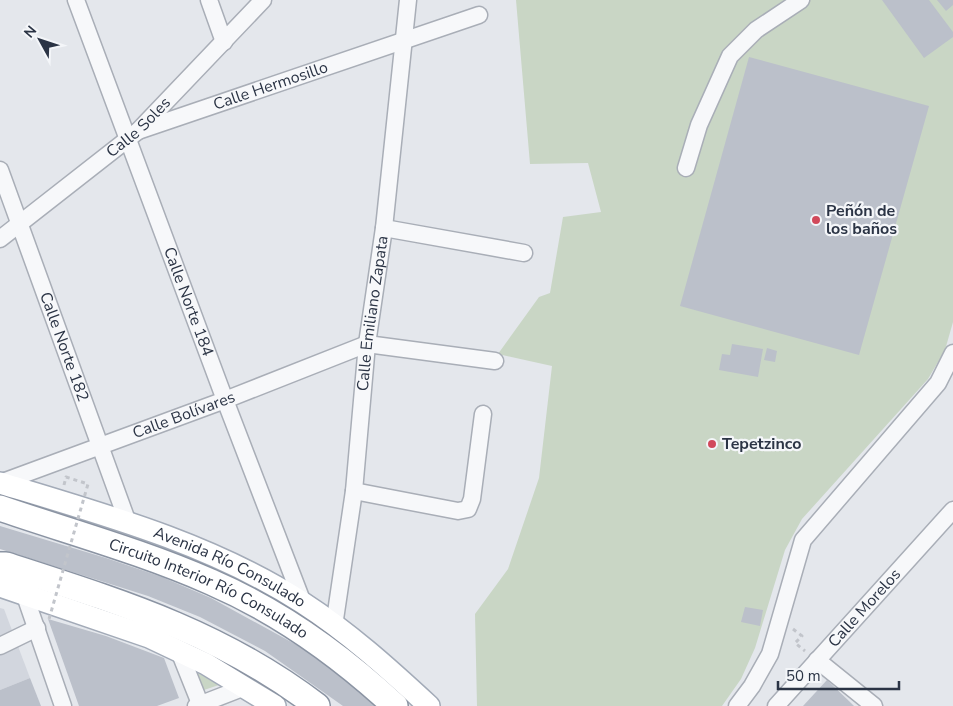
<svg xmlns="http://www.w3.org/2000/svg" width="953" height="706" font-family="'Nunito Sans',sans-serif">
<style>
.built{fill:#d2d6de}
.green{fill:#c9d6c5}
.building{fill:#bbc0ca}
.lines{fill:none;stroke-linecap:round;stroke-linejoin:round}
.minor-casing{stroke:#a9aeb7;stroke-width:19}
.major-casing{stroke:#a3abb8;stroke-width:24}
.highway-casing{stroke:#8b94a3;stroke-width:28}
.path{stroke:#c2c5cb;stroke-width:3;stroke-dasharray:4 4;stroke-linecap:butt}
.minor{stroke:#f7f8fa;stroke-width:16}
.major{stroke:#fff;stroke-width:21}
.highway{stroke:#fff;stroke-width:25}
.path-bridge{stroke:#c2c5cb;stroke-width:3;stroke-dasharray:4 4;stroke-linecap:butt}
.poi-dot{fill:#d1495b;stroke:#f4f6f9;stroke-width:2}
.labels{text-anchor:middle;dominant-baseline:central;stroke-width:4.5;stroke-linejoin:round;paint-order:stroke}
.street-label{font-size:16px;fill:#2b3445;stroke:#f4f6f9}
.poi-label{font-size:16px;font-weight:bold;fill:#2b3445;stroke:#f4f6f9;text-anchor:start}
</style>
<rect width="100%" height="100%" fill="#e4e7ec"/>
<!-- built -->
<polygon class="built" points="0,608 4,609 30,678 0,690"/>
<!-- green -->
<g class="green">
<polygon points="516,0 953,0 953,322 945,350 928,379 802,519 785,550 755,648 741,679 722,706 477,706 475,614 508,569 539,478 552,366 498,354 539,297 550,293 563,217 601,212 588,163 530,164"/>
<polygon points="196,672 219,685 204,690"/>
</g>
<!-- building -->
<g class="building">
<polygon points="882,0 929,0 953,32 953,37 924,58"/>
<polygon points="937,0 953,0 953,5 946,11"/>
<polygon points="749,57 929,106 859,355 680,306"/>
<polygon points="732,344 763,349 758,377 719,370 722,354 730,355"/>
<polygon points="767,348 777,351 775,362 764,360"/>
<polygon points="0,526 106,558 162,577 211,598 304,649 341,675 378,706 343,706 265,651 200,617 148,596 0,549"/>
<polygon points="745,607 763,610 760,626 741,622"/>
<polygon points="48,619 106,636 164,658 179,698 157,706 79,706"/>
<polygon points="30,678 41,706 0,706 0,690"/>
<polygon points="827,680 850,702 854,706 803,706"/>
</g>
<g class="lines">
<!-- minor casing -->
<g class="minor-casing">
<g id="minor">
<path id="s1" d="M76 0 225 400 303 603"/>
<polyline points="209,0 224,42"/>
<path id="s2" d="M138 131 479 15"/>
<polyline points="686,168 699,125 730,56 756,30 801,0"/>
<path id="s3" d="M0 170 128 523"/>
<polyline points="384,228 524,253"/>
<path id="s4" d="M0 239 138 131 263 0"/>
<path id="s5" d="M0 483 225 400 367 344 495 361"/>
<polyline points="354,491 458,511 468,509 472,499 483,414"/>
<polyline points="24,593 63,706"/>
<path id="s6" d="M334 626 354 491 367 344 384 228 408 0"/>
<polyline points="0,646 37,628"/>
<polyline points="179,651 201,706"/>
<polyline points="817,660 874,706"/>
<polyline points="196,706 245,687"/>
<polyline points="737,706 752,686 770,654 803,540 938,383 953,353"/>
<path id="s7" d="M776 706 953 510"/>
</g>
</g>
<!-- major casing -->
<g class="major-casing">
<g id="major">
<path id="s8" d="M0 483C103 514 212 544 303 603 348 632 389 669 429 706"/>
<polyline points="0,586 149,637 206,664 275,706"/>
</g>
</g>
<!-- highway casing -->
<g class="highway-casing">
<g id="highway">
<path id="s9" d="M0 508C70 532 143 552 211 582 278 611 341 656 395 706"/>
<path d="M0 565H6C120 602 220 632 317 706"/>
</g>
</g>
<!-- path -->
<g class="path">
<polyline points="64,485 66,477 88,484"/>
<polyline points="793,629 802,636 795,643 805,651"/>
</g>
<!-- minor -->
<use href="#minor" class="minor"/>
<!-- major -->
<use href="#major" class="major"/>
<!-- highway -->
<use href="#highway" class="highway"/>
<!-- path-bridge -->
<polyline class="path-bridge" points="49,619 88,484"/>
</g>
<!-- markers -->
<g class="poi-dot">
<circle cx="816" cy="220" r="5"/>
<circle cx="712" cy="444" r="5"/>
</g>
<g class="labels">
<!-- street labels -->
<g class="street-label">
<text stroke="none"><textPath href="#s2" startOffset="140">Calle Hermosillo</textPath></text>
<text stroke="none"><textPath href="#s4" startOffset="178">Calle Soles</textPath></text>
<text stroke="none"><textPath href="#s1" startOffset="322">Calle Norte 184</textPath></text>
<text stroke="none"><textPath href="#s6" startOffset="315">Calle Emiliano Zapata</textPath></text>
<text stroke="none"><textPath href="#s3" startOffset="188">Calle Norte 182</textPath></text>
<text stroke="none"><textPath href="#s5" startOffset="196">Calle Bolívares</textPath></text>
<text stroke="none"><textPath href="#s8" startOffset="245">Avenida Río Consulado</textPath></text>
<text stroke="none"><textPath href="#s9" startOffset="224">Circuito Interior Río Consulado</textPath></text>
<text stroke="none"><textPath href="#s7" startOffset="132">Calle Morelos</textPath></text>
</g>
<!-- poi labels -->
<g class="poi-label">
<text x="826" y="211">Peñón de<tspan x="826" dy="18">los baños</tspan></text>
<text x="722" y="444">Tepetzinco</text>
</g>
</g>
<!-- north arrow -->
<g transform="translate(40 40) rotate(310)" stroke="#f4f6f9" stroke-width="4" paint-order="stroke">
<path d="M0-4L9 19L0 12L-9 19Z" fill="#2b3445"/>
<text y="-8" font-size="14" font-weight="bold" text-anchor="middle" fill="#2b3445">N</text>
</g>
<!-- scale -->
<path d="M778 681v8h121v-8" fill="none" stroke="#2b3445" stroke-width="2.5"/>
<text x="786" y="681" font-size="15" fill="#2b3445" stroke="#f4f6f9" stroke-width="4" paint-order="stroke">50 m</text>
</svg>
